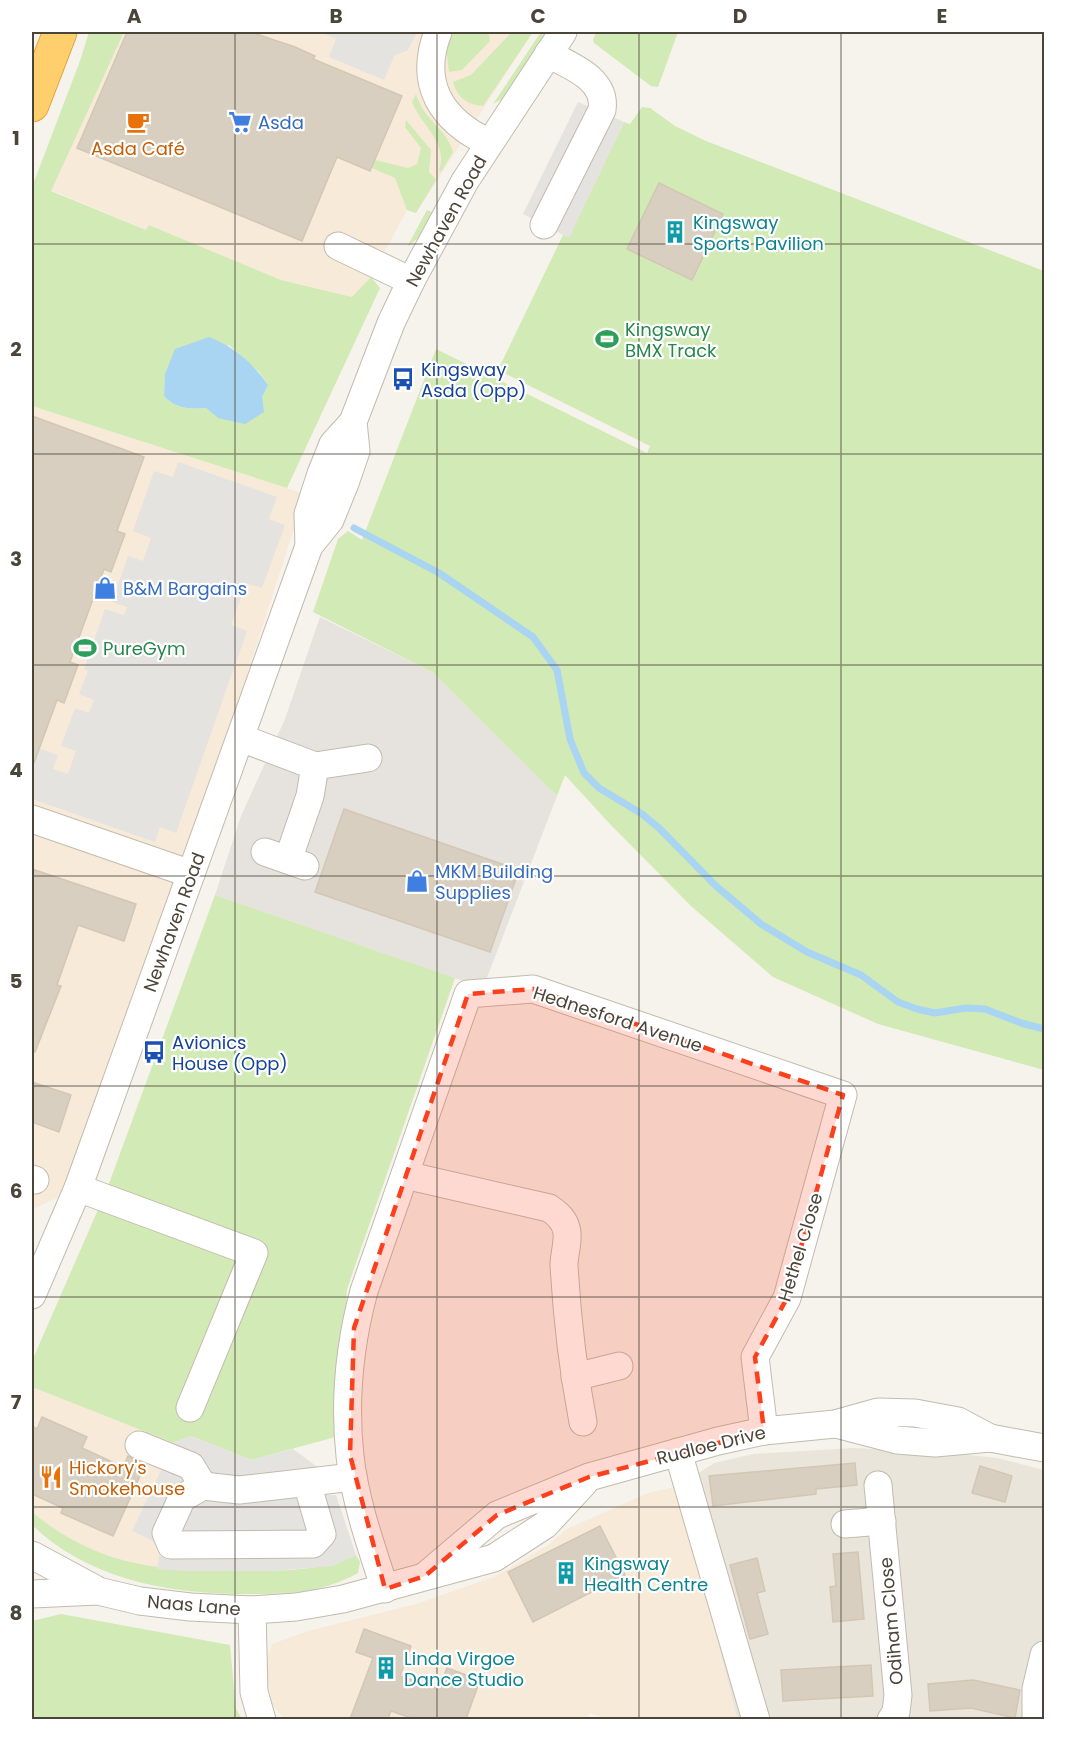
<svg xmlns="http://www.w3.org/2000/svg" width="1076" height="1751" font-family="Poppins,sans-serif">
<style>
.residential{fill:#eae5da}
.commercial{fill:#f7ead8}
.industrial{fill:#e6e2dd}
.green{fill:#d2eab5;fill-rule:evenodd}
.parking{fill:#e5e3e0}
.water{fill:#a9d4f2}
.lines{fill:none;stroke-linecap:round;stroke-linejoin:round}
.stream{stroke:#a9d4f2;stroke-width:7}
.building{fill:#d8cfc1;stroke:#d3c7b4;stroke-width:1.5}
.minor-casing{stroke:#c2bbae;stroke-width:29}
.highway-casing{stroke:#e0a43c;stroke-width:35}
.minor{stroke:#fff;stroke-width:27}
.highway{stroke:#ffcf6e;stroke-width:33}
.marked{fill:#fc3f1d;fill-opacity:0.2;stroke:#fc3f1d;stroke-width:4.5;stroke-dasharray:12 8;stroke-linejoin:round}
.grid{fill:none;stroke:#4b4439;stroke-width:1.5;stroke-opacity:0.55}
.labels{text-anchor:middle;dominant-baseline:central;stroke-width:4.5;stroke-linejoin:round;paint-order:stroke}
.shop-label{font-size:18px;fill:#366cbe;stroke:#fff;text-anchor:start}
.food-label{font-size:18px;fill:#c56008;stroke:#fff}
.street-label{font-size:18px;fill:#4b4439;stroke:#fff}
.culture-label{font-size:18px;fill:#0d838f;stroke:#fff;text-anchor:start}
.leisure-label{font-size:18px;fill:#27864d;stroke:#fff;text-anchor:start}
.transit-label{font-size:18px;fill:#164399;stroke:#fff;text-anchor:start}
.neatline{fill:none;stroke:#4b4439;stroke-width:2}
.grid-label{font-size:20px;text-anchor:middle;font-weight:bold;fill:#4b4439}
</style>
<rect width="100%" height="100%" fill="#f6f3ec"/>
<!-- residential -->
<polygon class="residential" points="853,1448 943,1452 997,1458 1044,1470 1044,1719 737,1719 679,1486 714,1463 753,1454"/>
<!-- commercial -->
<g class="commercial">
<polygon points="89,32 533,32 416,213 407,210 371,277 352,297 281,280 150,225 147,230 51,190"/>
<polygon points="32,406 305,494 188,859 80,1150 57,1198 35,1208 32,1216"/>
<polygon points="32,1387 174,1443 133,1531 151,1540 160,1550 157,1569 134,1564 88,1548 55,1531 32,1512"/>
<polygon points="679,1486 737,1719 607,1720 590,1713 587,1720 284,1719 272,1704 265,1665 272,1644 308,1631 416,1604 494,1577 548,1545 567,1529 648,1493"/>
</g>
<!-- industrial -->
<polygon class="industrial" points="320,617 432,672 557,796 483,988 215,895 241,816 285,719"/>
<!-- green -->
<g class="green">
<path d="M89 32H124L51 191 146 230 149 225 281 280 352 297 371 277 380 288 287 488 32 406V187L80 61ZM229 345 259 372 268 385 262 397 218 418 206 408C189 409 176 409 164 396L165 374Z"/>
<polygon points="452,32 489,34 490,41 462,70 449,72 446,48"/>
<path d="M512 32H533L483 106C467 105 457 97 453 82L471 75Z"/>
<polygon points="541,32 548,32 504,98 493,104"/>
<polygon points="596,32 678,32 658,87 651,86 594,43 593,40"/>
<path d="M416 94C424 121 447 129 453 152L441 172 439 170C449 144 421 125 412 102Z"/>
<polygon points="642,107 650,108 675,126 706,141 1044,271 1044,1070 878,1024 773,977 691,906 609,823 565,775 557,796 432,672 313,612 338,539 348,531 362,540 436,349 647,453 650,446 498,370 563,235 569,237 624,122 630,124"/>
<polygon points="406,120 431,150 429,172 436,180 416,213 407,210 395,178 372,168 375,160 408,168 417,164 421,148 405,127"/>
<polygon points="427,210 432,212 418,238 407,247"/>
<polygon points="215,895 455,978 347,1289 339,1436 251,1460 191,1436 174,1443 32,1387 32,1361 107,1189"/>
<path d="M32 1512C99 1568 166 1572 250 1571 287 1571 322 1570 356 1555L360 1562 358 1573C317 1595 285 1594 239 1594 164 1593 87 1578 32 1525Z"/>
<polygon points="61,1614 230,1645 236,1709 242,1719 32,1719 32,1621"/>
</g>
<!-- parking -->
<g class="parking">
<polygon points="320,32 417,32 408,50 394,56 384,80 329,57 336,39"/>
<polygon points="578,102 624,122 569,238 523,214"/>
<polygon points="178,462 277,497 269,519 285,525 262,588 246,583 231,625 247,631 176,833 160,827 155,842 32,799 32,746 58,755 53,769 68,774 76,751 61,746 75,708 89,713 94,700 79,694 88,671 84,669 105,609 124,615 127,607 112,602 128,556 143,561 151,538 133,531 154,471 173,477"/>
<polygon points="191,1436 251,1460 293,1449 319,1468 326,1495 336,1495 356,1555 333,1566 272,1571 185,1571 157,1569 160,1550 151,1540 132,1531 174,1443"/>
</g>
<!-- water -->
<path class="water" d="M209 337C233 346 253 363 268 385L262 397 264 412 245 424 218 418 206 408C189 409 176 409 164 396L165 374 175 349Z"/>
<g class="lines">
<!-- stream -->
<polyline class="stream" points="354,528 439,573 533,637 557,670 570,739 584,773 599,788 642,814 659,828 716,886 761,924 807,952 861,975 898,1002 917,1009 935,1013 966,1008 985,1009 1021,1023 1044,1029"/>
</g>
<!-- building -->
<g class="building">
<polygon points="127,32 250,32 295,47 315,56 313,59 402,96 370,171 337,157 302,241 77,148"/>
<polygon points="659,183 723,214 692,280 627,249"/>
<polygon points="32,416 144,457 117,531 125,534 111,572 104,569 70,662 78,665 64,703 57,700 34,763 32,763"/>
<polygon points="344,809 519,870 490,952 315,892"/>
<polygon points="32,869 136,904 124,941 78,925 57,985 61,986 35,1052 32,1051"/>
<polygon points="32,1082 71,1095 59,1132 32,1122"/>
<polygon points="42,1417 87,1437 82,1448 123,1467 128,1456 145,1465 113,1536 61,1513 63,1508 32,1494 32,1426 37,1429"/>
<polygon points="855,1463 857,1485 816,1489 816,1494 713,1506 709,1476"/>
<polygon points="980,1466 1012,1476 1005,1502 972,1493"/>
<polygon points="600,1526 625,1575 533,1622 508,1572"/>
<polygon points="858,1552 864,1619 833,1622 830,1587 836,1586 833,1554"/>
<polygon points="757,1558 765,1591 757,1593 768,1634 750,1639 730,1565"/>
<polygon points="364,1629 411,1646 400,1676 439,1689 447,1668 480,1680 466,1719 414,1719 391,1711 388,1719 350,1719 373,1658 356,1652"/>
<polygon points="871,1665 873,1696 783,1701 781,1670"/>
<polygon points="973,1680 1020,1690 1015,1718 971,1708 930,1711 928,1684"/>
</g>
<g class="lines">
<!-- minor casing -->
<g class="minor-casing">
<g id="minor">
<path d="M438 32C418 84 441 120 489 143"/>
<path d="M544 225 602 110C607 79 571 66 548 54"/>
<polyline points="338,246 411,281"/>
<polyline points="309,546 308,514 321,474 333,444 353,422"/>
<polyline points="241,738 315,766 368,758"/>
<polyline points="32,819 191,874"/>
<polyline points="265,852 305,866"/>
<polyline points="288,860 310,796 315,766"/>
<path d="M405 1175 549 1208C558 1214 566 1221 567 1233 568 1244 564 1255 564 1265 567 1318 573 1370 583 1422"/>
<polyline points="32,1179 35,1180"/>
<polyline points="78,1188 254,1253 190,1408"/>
<polyline points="32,1295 78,1188 309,546 330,520 345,483 356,451 353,422 391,323 411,281 465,181 563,32"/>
<polyline points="575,1377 619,1366"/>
<polyline points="836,1424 897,1440 935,1443 990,1438 1044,1448"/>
<polyline points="139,1445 191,1466 203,1486"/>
<polyline points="678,1452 756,1720"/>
<polyline points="307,1483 322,1534 313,1544 171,1545 166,1533 182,1498 203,1486 239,1490 353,1477"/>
<polyline points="878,1485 898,1695 896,1712 891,1720"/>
<polyline points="845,1524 882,1521"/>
<polyline points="32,1555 95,1589"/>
<polyline points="425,1576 497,1515 589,1477 718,1441 764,1431 835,1424 878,1412 915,1413 958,1421 990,1438"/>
<path d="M385 1589C371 1546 355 1501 350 1456 344 1401 350 1343 364 1291L468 994 533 989 843 1095 787 1298 755 1357 764 1431"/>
<polyline points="32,1594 98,1591 140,1601 190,1607 252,1610 296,1607 343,1599 494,1558 545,1525 584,1483"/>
<polyline points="252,1610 254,1692 262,1720"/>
<polyline points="1036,1720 1036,1689 1044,1655"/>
</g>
</g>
<!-- highway casing -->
<g class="highway-casing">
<polyline id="highway" points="32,105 60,32"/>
</g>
<!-- minor -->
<use href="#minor" class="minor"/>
<!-- highway -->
<use href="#highway" class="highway"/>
</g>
<!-- marked area -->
<path class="marked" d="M533 989 843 1095 787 1298 755 1357 764 1431 589 1477 497 1515 425 1576 385 1589 350 1455 354 1328 468 994Z"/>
<!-- grid -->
<path class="grid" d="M235 32V1720M437 32V1720M639 32V1720M841 32V1720M32 244H1044M32 454H1044M32 665H1044M32 876H1044M32 1086H1044M32 1297H1044M32 1507H1044"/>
<!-- icons -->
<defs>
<g id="cafe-bare" transform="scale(1.8)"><path d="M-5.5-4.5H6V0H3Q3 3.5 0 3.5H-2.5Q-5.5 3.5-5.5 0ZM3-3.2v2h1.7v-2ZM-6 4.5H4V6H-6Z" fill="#e8710a" stroke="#fff" stroke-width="2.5" paint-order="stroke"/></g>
<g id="supermarket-bare" transform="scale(1.8)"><path d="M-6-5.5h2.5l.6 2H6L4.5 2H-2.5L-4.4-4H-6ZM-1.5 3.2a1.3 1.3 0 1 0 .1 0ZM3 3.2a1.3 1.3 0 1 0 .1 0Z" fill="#3f7fe0" stroke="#fff" stroke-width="2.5" paint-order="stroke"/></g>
<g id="building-bare" transform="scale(1.8)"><path d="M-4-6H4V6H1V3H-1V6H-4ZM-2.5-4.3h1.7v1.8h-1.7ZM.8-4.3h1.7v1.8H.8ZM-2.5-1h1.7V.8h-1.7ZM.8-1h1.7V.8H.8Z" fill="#0f9aa8" stroke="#fff" stroke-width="2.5" paint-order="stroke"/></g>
<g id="stadium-bare" transform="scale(1.8)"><path d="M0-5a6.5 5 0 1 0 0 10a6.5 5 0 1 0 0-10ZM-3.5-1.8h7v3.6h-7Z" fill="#2e9e5b" stroke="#fff" stroke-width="2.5" paint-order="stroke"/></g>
<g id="bus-bare" transform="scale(1.8)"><path d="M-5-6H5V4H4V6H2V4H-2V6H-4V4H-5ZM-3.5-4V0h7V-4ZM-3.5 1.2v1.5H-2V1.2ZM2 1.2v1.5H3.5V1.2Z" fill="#1a4fb4" stroke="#fff" stroke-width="2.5" paint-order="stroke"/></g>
<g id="shop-bare" transform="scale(1.8)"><path d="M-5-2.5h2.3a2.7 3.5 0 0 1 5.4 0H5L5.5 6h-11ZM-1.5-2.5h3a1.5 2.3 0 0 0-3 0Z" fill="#3f7fe0" stroke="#fff" stroke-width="2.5" paint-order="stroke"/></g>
<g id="restaurant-bare" transform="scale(1.8)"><path d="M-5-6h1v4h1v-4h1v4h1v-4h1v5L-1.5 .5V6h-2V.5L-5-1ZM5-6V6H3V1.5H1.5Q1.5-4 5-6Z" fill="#e8710a" stroke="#fff" stroke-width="2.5" paint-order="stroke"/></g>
</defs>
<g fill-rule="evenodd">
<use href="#cafe-bare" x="138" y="122"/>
<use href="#supermarket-bare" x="240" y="122"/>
<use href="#building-bare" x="675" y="232"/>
<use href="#stadium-bare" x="607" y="339"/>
<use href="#bus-bare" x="403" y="379"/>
<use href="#shop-bare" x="105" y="588"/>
<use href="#stadium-bare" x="85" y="648"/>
<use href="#shop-bare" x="417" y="881"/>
<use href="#bus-bare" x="154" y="1052"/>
<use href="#restaurant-bare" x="51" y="1477"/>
<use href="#building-bare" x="566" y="1573"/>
<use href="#building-bare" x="386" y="1668"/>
</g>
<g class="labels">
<!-- shop labels -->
<g class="shop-label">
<text x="258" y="122">Asda</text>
<text x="123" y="588">B&amp;M Bargains</text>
<text x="435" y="871">MKM Building<tspan x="435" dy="21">Supplies</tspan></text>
</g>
<!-- food labels -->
<g class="food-label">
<text x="138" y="148">Asda Café</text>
<text x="69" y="1467" text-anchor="start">Hickory's<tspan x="69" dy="21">Smokehouse</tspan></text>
</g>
<!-- street labels -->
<g class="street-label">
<text transform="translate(446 221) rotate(-61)">Newhaven Road</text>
<text transform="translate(174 922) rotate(-70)">Newhaven Road</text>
<text transform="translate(618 1019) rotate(18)">Hednesford Avenue</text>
<text transform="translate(800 1247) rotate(-73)">Hethel Close</text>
<text transform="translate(711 1445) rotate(-14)">Rudloe Drive</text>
<text transform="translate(194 1605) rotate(5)">Naas Lane</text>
<text transform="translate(891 1621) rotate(-95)">Odiham Close</text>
</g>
<!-- culture labels -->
<g class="culture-label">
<text x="693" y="222">Kingsway<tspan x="693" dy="21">Sports Pavilion</tspan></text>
<text x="584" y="1563">Kingsway<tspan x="584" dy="21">Health Centre</tspan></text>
<text x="404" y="1658">Linda Virgoe<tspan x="404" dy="21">Dance Studio</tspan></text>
</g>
<!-- leisure labels -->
<g class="leisure-label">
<text x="625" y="329">Kingsway<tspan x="625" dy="21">BMX Track</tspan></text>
<text x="103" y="648">PureGym</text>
</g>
<!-- transit labels -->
<g class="transit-label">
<text x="421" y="369">Kingsway<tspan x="421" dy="21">Asda (Opp)</tspan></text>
<text x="172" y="1042">Avionics<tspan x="172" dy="21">House (Opp)</tspan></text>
</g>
</g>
<!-- border -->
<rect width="1076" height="1751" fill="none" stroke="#ffffff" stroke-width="66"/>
<rect x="33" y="33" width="1010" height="1685" class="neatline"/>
<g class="grid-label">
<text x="134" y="23">A</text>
<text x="336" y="23">B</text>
<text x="538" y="23">C</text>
<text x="740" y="23">D</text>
<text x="942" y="23">E</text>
<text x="16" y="145">1</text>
<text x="16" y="356">2</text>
<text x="16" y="566">3</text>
<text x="16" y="777">4</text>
<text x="16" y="988">5</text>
<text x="16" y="1198">6</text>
<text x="16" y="1409">7</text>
<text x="16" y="1620">8</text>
</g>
</svg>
